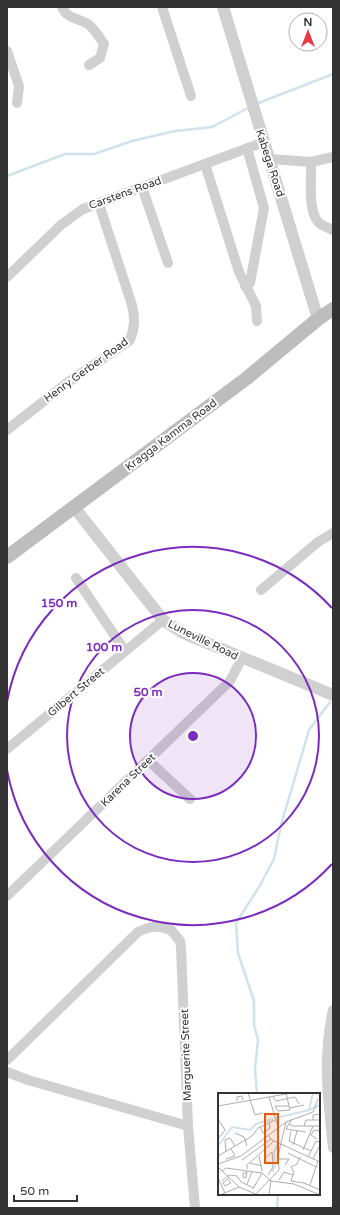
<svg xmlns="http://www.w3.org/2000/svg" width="340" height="1215" font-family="'Varela Round',sans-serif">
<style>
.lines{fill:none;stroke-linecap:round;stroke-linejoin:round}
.stream{stroke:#cfe2ee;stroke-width:2.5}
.minor{stroke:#d0d0d0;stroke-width:10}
.tertiary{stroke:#d0d0d0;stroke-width:12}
.secondary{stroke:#bdbdbd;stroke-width:14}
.ring{fill:none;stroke:#7b2cbf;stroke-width:2}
.labels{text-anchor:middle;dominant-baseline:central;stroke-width:4;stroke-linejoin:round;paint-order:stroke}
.street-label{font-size:11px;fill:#333;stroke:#fff}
.inset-river{fill:none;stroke:#cfe2ee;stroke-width:2}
.inset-road{fill:none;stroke:#adadad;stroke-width:1}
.view{fill:#e8590c;fill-opacity:0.15;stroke:#e8590c;stroke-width:2}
.inset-edge{fill:none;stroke:#333;stroke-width:2}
.centre{fill:#7b2cbf;stroke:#fff;stroke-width:2}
.ring-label{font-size:12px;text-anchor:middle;font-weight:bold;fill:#7b2cbf;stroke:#fff;stroke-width:4;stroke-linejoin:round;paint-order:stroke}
</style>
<rect width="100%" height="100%" fill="#fff"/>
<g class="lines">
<!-- stream -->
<g class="stream">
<polyline points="256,104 333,74"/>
<polyline points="7,176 65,154 94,154 132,141 175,131 212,127 250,107"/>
<polyline points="257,1094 255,1069 258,1040 254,1025 254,1001 238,953 236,923 259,887 274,859 281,825 309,730 330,702"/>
<polyline points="277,1208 278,1194"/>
</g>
<!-- minor -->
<g class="minor">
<path d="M62 7C67 19 78 18 88 24 95 29 99 37 104 44L100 58 89 65"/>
<polyline points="162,7 191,96"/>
<polyline points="7,51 19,86 17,103"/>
<polyline points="270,159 311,162 333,157"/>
<path d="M311 162C312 177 307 211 319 223 323 226 328 228 333 230"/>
<polyline points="205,164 239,272 256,306 257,321"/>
<polyline points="142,187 168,263"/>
<polyline points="7,277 62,224 83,209 264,142"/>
<polyline points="245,286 250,283 264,208 247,148"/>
<path d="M7 430 67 383 130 340C135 327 135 318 132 305L99 204"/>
<polyline points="76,578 125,651"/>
<polyline points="261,590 318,542 333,533"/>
<polyline points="7,749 163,620"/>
<polyline points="148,760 190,799"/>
<polyline points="7,896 230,681 242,658"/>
<path d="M333 1010C322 1060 328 1099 333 1148"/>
<path d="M7 1060 138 932C150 926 158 925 171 930L180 941 181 947 188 1126 195 1208"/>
<polyline points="7,1072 28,1080 188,1126"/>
</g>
<!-- tertiary -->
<g class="tertiary">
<polyline points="223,7 318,319"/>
<polyline points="74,507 163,620 183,633 333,695"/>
</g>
<!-- secondary -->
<polyline class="secondary" points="7,557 247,378 318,319 333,309"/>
</g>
<!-- distance rings -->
<circle cx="193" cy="736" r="63" fill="#7b2cbf" fill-opacity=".12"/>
<g class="ring">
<circle cx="193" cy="736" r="63"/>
<circle cx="193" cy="736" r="126"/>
<path d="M332 864A189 189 0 0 1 7 770M7 702A189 189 0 0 1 332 608"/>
</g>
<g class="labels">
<!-- street labels -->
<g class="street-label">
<text transform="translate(270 163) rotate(72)">Kabega Road</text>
<text transform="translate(125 193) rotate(-20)">Carstens Road</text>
<text transform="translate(86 370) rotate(-36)">Henry Gerber Road</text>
<text transform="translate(171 435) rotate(-37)">Kragga Kamma Road</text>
<text transform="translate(203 640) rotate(26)">Luneville Road</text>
<text transform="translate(76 692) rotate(-40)">Gilbert Street</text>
<text transform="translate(128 780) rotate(-44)">Karena Street</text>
<text transform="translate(186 1055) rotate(-92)">Marguerite Street</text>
</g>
</g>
<!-- overview -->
<g transform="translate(218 1093)">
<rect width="102" height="102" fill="#fff"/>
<path class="inset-river" d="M95 0 91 17 102 12M58 25 91 17M0 53 14 34 32 37 38 31 55 26M54 79 57 73 56 59 60 50"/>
<path class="inset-road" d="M30 0 37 22 45 20M51 4 60 34M55 4 58 8 77 4 81 11M19 8V4L24 3 25 7M0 13 68 1M57 13 60 18 72 17 68 0M57 13H71M72 15 86 12M0 26 7 37 0 46M74 26 68 36 88 39M95 27V22L102 21M71 31 75 33H102M86 33 88 27H102M42 34 45 40 52 35 51 30M73 38 71 48 93 58M17 40 26 44 29 53M50 42 54 47 102 69M99 46 93 42 96 37 102 38M75 52 79 38M85 57 95 33M8 59 7 47 12 45 17 53M70 60 98 74M0 63 34 43 40 35 57 27M41 63 44 78M90 64 98 48 102 49M47 65 54 59 55 74 50 82M8 66 17 63 13 56M60 66H71L67 72M95 66 102 52M24 67 53 46M32 70 44 73M0 71 23 63 68 29 95 19 100 6M0 74 21 94 40 102M73 74 79 71 82 64M29 76V72L56 48M4 78 8 75 44 80 53 88 76 91 102 102M29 80H25V84L28 85V84L29 78M19 83 23 89 36 95M0 85 7 100M10 87 13 90 7 93 5 90 11 85M61 87 66 79 75 82M4 88 11 82 19 83M73 88 86 90 102 97M73 88 76 79 73 74M29 91 34 79M92 92 100 68M35 96 44 80M2 102 21 94M37 102 61 77 60 63 68 29M51 102 53 87"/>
<path class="view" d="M47 21H60V70H47Z"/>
<rect width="102" height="102" class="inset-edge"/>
</g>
<circle cx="193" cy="736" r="6" class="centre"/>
<g class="ring-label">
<text x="59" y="607">150 m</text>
<text x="104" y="651">100 m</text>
<text x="148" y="696">50 m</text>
</g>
<!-- border -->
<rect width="340" height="1215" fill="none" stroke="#333333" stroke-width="16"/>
<!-- north arrow -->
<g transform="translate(308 32)"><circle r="19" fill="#ffffff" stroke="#adadad"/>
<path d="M0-3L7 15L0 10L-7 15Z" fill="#e63946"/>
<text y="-6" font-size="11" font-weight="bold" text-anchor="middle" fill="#333333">N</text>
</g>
<!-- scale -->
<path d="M14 1195v6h63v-6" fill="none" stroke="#333333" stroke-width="2"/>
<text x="20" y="1195" font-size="12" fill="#333333" stroke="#ffffff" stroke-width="3" paint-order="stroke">50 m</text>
</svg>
